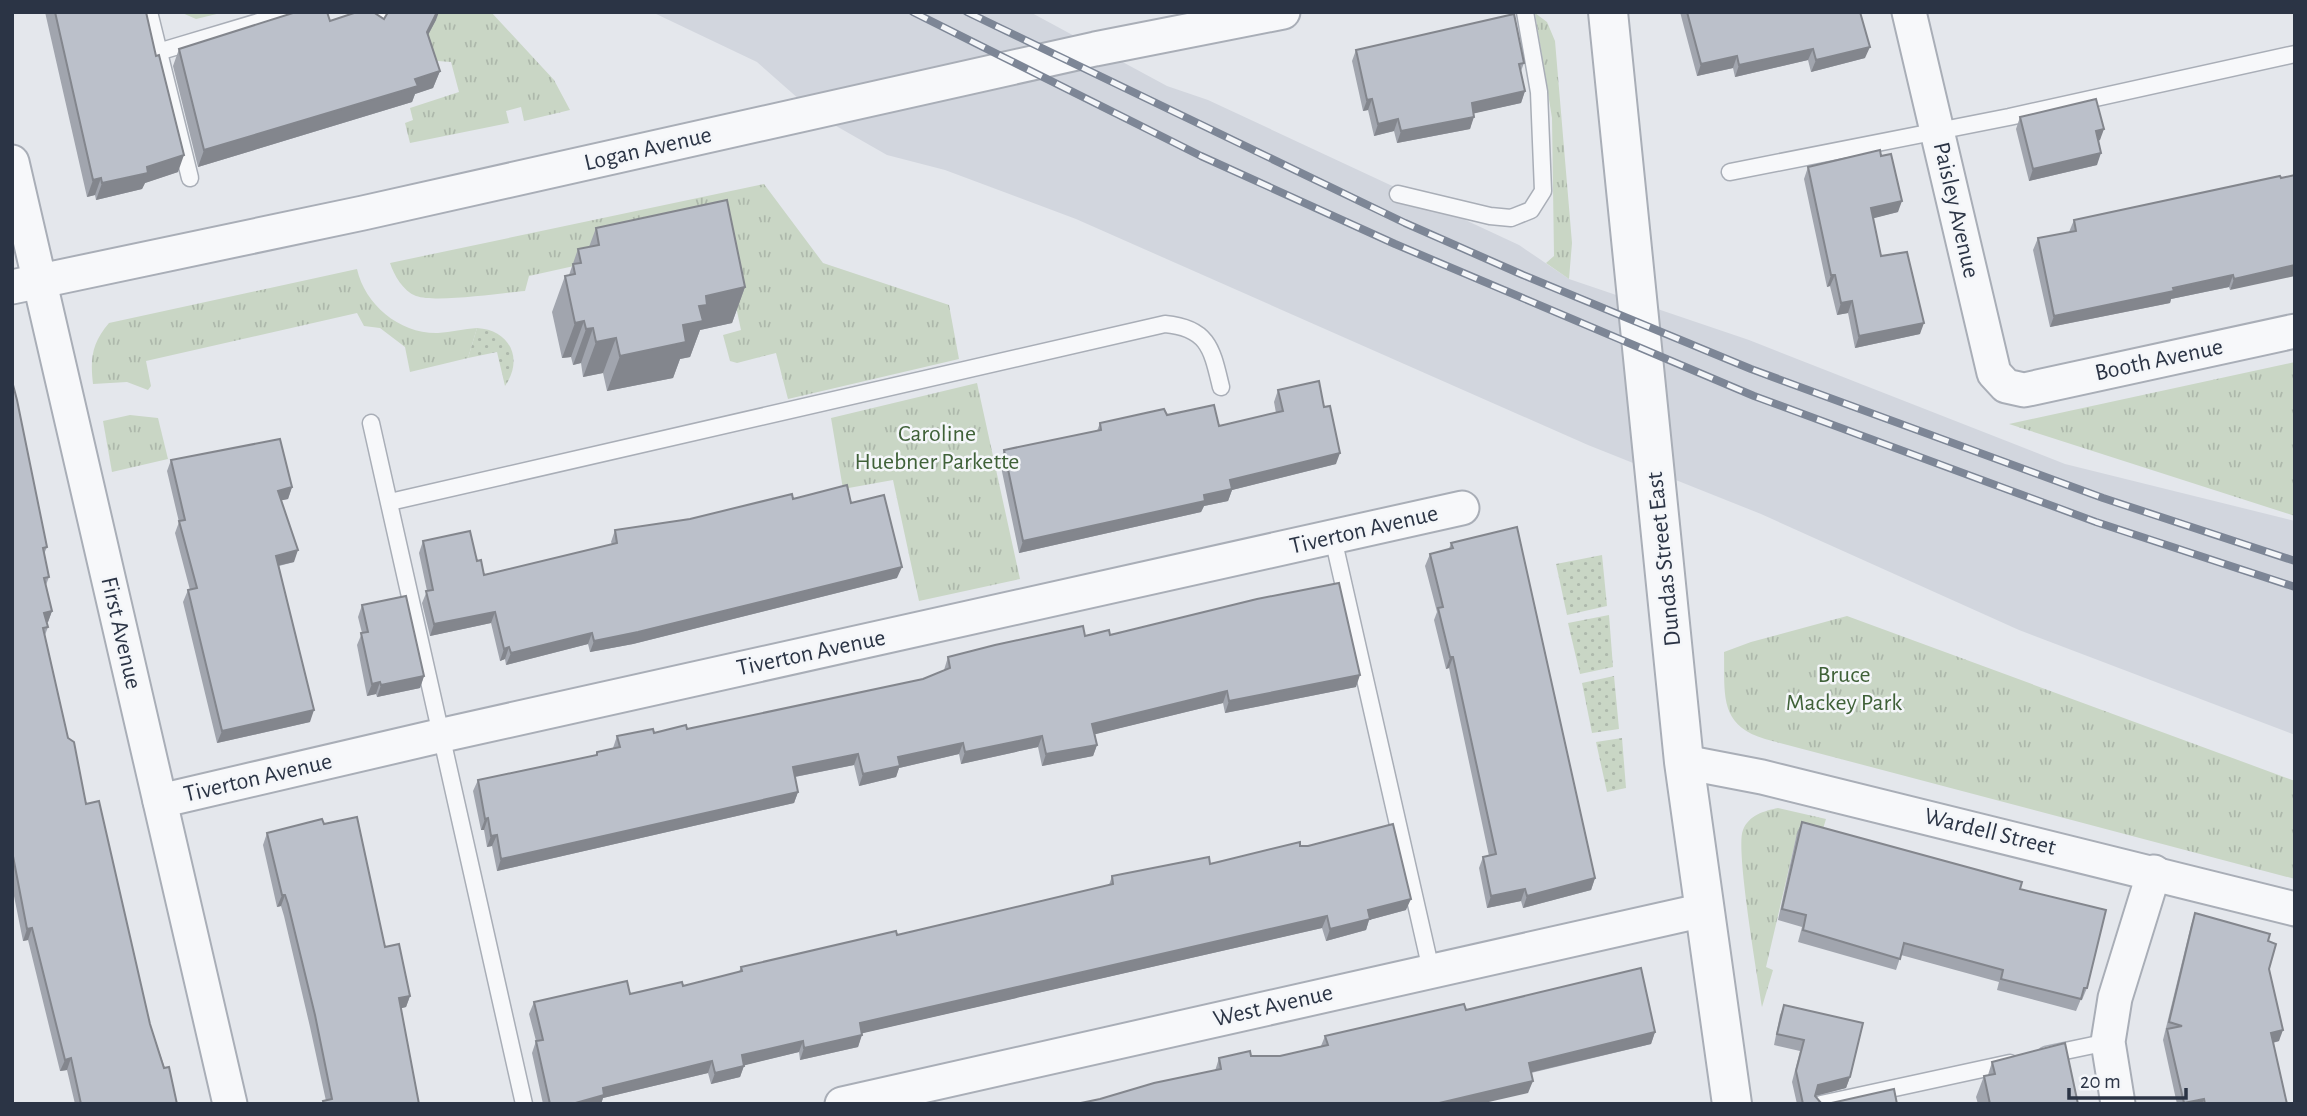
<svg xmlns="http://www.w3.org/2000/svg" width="2307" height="1116" font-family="'Alegreya Sans',sans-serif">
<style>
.built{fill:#d2d6de}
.grass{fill:url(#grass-tufts)}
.garden{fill:url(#garden-dots)}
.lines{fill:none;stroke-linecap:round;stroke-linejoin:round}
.service-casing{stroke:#a9aeb7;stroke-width:19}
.minor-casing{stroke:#a9aeb7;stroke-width:37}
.tertiary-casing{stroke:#a9aeb7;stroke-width:42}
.service{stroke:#f7f8fa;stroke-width:16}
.minor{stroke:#f7f8fa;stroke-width:33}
.tertiary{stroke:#f7f8fa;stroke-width:38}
.rail-casing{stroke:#7d8696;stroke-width:8}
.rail{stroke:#f4f6f9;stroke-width:5;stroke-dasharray:16;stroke-linecap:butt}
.wall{fill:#a1a5ae}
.shaded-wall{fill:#83868d}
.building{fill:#bbc0ca;stroke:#83868d;stroke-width:2}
.labels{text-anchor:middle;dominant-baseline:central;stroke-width:5;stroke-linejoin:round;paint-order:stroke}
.street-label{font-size:24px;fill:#2b3445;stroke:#f4f6f9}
.park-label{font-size:24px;fill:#3f6138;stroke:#f4f6f9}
</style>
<defs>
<pattern id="grass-tufts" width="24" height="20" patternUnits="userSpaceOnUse" patternTransform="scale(1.75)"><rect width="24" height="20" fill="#c9d6c5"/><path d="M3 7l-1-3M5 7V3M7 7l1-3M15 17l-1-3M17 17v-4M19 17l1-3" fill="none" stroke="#adb8ab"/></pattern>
<pattern id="garden-dots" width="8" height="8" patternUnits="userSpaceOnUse" patternTransform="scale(1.75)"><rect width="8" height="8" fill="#c9d6c5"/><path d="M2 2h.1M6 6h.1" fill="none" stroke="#adb8ab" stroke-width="1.8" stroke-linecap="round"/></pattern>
</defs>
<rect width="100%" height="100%" fill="#e4e7ec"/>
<!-- built -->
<polygon class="built" points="652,12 1030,12 1167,86 1208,100 1519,245 1569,279 1749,340 2065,464 2295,521 2295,735 2019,630 1761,514 1588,445 1076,219 945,170 887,155 817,115 757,62"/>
<!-- grass -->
<g class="grass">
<polygon points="180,12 225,12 196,19"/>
<polygon points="420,12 491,12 554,80 570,110 524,121 521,107 506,111 509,123 410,143 405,123 413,120 410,108 459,92 451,62 424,60"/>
<polygon points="1535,13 1547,22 1555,41 1572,243 1569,279 1546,263 1554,256 1552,118"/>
<path d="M764 184 823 263 949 305 959 359 788 399 776 353 737 363 730 361 723 335 741 330 724 250 583 264 529 276 525 291C500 293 437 303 416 296 403 291 394 275 390 263Z"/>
<path d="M357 269C365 305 400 334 438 333 451 332 464 329 477 328L468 358 410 372 405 347 380 328 364 326 357 313 146 361 151 386 148 390 127 382 93 384C90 358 92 343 109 323Z"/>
<polygon points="2295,362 2295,516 2009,424"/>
<polygon points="977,383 1020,579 919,601 893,480 843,489 831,418"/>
<polygon points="130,415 158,418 168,459 112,472 103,421"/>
<path d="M1847 616 2295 781V879L1765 739C1718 725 1725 693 1724 652L1751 642Z"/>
<path d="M1778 808 1826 819 1820 839 1797 834 1766 967 1773 970 1762 1007C1758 979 1735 848 1743 830 1749 815 1764 811 1778 808Z"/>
</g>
<!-- garden -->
<g class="garden">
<path d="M477 328C510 330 524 359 505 386L497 352 468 358Z"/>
<polygon points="1602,555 1607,606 1567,615 1556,564"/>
<polygon points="1609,615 1613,667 1580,674 1568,623"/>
<polygon points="1614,676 1619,729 1592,733 1582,683"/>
<polygon points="1622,738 1626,788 1607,792 1596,742"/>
</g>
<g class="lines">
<!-- service casing -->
<g class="service-casing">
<g id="service">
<polyline points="149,12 190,178"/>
<polyline points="379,12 386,15"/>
<polyline points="158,52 292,12"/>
<polyline points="1730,172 2009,117 2295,54"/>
<polyline points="1398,194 1490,216 1511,218 1531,210 1543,191 1539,92 1525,12"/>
<polyline points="371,423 524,1104"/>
<path d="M390 502 1165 324C1209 328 1212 350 1221 387"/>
<polyline points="1333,538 1431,970"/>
<polyline points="2046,1055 2108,1042"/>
<polyline points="1821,1104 2010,1063"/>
</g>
</g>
<!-- minor casing -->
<g class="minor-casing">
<g id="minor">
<polyline points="1909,12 1994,373 2006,386 2024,390 2295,331"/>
<polyline points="12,162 230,1104"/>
<polyline points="12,287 363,213 1095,49 1283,12"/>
<polyline points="1684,762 1762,777 2295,909"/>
<polyline points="160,801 443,735 1462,508"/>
<polyline points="842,1104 1704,910"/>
<polyline points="2118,1104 2108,1042 2115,998 2154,872"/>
</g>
</g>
<!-- tertiary casing -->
<g class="tertiary-casing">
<polyline id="tertiary" points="1608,12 1684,762 1732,1104"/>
</g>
<!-- service -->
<use href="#service" class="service"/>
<!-- minor -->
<use href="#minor" class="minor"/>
<!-- tertiary -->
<use href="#tertiary" class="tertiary"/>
<!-- rail casing -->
<g class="rail-casing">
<g id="rail">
<polyline points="913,12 1201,156 1395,244 1754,396 2096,522 2295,587"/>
<polyline points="967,12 1405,223 1523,275 1751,369 2103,498 2295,561"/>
</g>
</g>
<!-- rail -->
<use href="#rail" class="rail"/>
</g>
<!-- wall -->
<g class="wall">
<polygon points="45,12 146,12 178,172 145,183 142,189 96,200 95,195 87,197"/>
<polygon points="1680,12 1860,12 1865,58 1811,72 1808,60 1735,77 1733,68 1697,76"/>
<polygon points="384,19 436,20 428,35 440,71 433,88 415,94 412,102 198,167 173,66 179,49 330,21"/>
<polygon points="1356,50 1524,63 1521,71 1525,91 1521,103 1474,113 1470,129 1397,143 1394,131 1374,136 1368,110 1363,111 1352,61"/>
<polygon points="2020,117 2100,140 2098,141 2097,165 2029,181 2016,129"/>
<polygon points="1881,156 1898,212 1873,218 1881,256 1920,334 1855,348 1848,313 1837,315 1830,286 1827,287 1804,179 1808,167"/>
<polygon points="2281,178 2230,290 2229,287 2171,299 2170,303 2050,327 2033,250 2038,238 2069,232 2074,220"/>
<polygon points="596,228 745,287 732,323 700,330 690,357 680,359 673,378 607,391 603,373 583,377 581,363 573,365 571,357 562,358 552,312 565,276 569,275 578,249 589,247"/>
<polygon points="12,381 47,547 44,554 49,577 46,585 52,611 48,622 47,623 48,627 45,635 68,738 86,804 150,1024 177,1104 75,1104 67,1070 60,1071 28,940 23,941 12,886"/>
<polygon points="1278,390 1336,464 1232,490 1228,501 1204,506 1201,512 1019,553 1000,462 1004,450 1097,431 1100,423 1167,415 1219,426 1276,413 1274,402"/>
<polygon points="171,460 292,487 288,499 281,500 294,562 279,566 310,722 217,743 183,602 188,590 190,590 175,533 179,522 167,471"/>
<polygon points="793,499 851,503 897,578 633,644 590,652 588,644 506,665 505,659 500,661 491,623 430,636 422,603 427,591 419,553 423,541 477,561 484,575 612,544 611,542 615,530 690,519"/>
<polygon points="1451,543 1595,878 1591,890 1523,908 1521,901 1487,908 1479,868 1483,857 1489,856 1449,668 1446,669 1434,620 1437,612 1425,566 1430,554 1449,549"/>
<polygon points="362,605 424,676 420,688 377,697 376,694 367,696 357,645 362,633 358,617"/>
<polygon points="1110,635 1356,687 1225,713 1223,703 1095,734 1097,745 1093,756 1042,766 1038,747 961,764 959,754 899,768 896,777 859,786 854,765 795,777 798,792 794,803 497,871 492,846 487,847 484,830 481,830 473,791 478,780 596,755 597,752 613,748 617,736 687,729 923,679 944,670 948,657 1085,636"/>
<polygon points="1802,822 2020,889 2087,988 2082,1000 2081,999 2076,1011 1997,990 1999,982 1901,955 1896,970 1798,942 1802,927 1778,920 1797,833"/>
<polygon points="324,824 410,996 406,1007 401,1008 419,1104 323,1104 323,1101 326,1101 310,1027 284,916 281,906 277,907 263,845 267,833"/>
<polygon points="1300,846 1406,910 1369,920 1366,930 1326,941 1322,928 862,1033 858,1047 800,1060 799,1052 744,1065 740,1077 711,1084 708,1073 603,1098 601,1104 543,1104 532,1053 536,1041 529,1014 534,1002 630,994 683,986 739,972 741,967 897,935 1109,885 1112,876 1210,864"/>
<polygon points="2195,913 2268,941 2269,969 2279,1041 2273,1043 2287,1104 2177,1104 2163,1040 2191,925"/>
<polygon points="1784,1005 1850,1077 1846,1088 1815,1096 1821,1103 1897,1104 1797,1104 1792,1082 1800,1051 1774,1045 1780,1015"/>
<polygon points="1466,1010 1655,1032 1651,1044 1531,1073 1528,1093 1100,1099 1215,1071 1219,1058 1251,1056 1280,1056 1321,1046 1325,1036"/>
<polygon points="1992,1062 2078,1104 1978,1104 1976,1097 1984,1076 1988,1075"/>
</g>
<!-- shaded-wall -->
<g class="shaded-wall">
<polygon points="437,12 439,12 436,20 421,48 427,32"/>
<polygon points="1870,47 1865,58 1811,72 1816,60"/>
<polygon points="1813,49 1808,60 1735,77 1739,65"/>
<polygon points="1737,56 1733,68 1697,76 1701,64"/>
<polygon points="440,71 433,88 415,94 412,102 198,167 204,150"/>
<polygon points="1525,91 1521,103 1467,115 1472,103"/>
<polygon points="1372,99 1368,110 1363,111 1367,100"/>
<polygon points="1474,117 1470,129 1397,143 1401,131"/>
<polygon points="1398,119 1394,131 1374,136 1378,124"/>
<polygon points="2104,129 2100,140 2091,142 2096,131"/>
<polygon points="2101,153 2097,165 2029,181 2033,169"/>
<polygon points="184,155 178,172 145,183 142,189 96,200 102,183"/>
<polygon points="101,178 95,195 87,197 93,180"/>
<polygon points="1902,201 1898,212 1867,220 1871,208"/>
<polygon points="2295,265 2295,276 2230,290 2234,279"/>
<polygon points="1831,275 1835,275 1830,286 1827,287"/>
<polygon points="2233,275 2229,287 2171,299 2170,303 2050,327 2054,316"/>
<polygon points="745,287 732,323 700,330 690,357 680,359 673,378 607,391 620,356 683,325 699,306 706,296"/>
<polygon points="1852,301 1848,313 1837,315 1841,303"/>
<polygon points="584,321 571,357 562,358 575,323"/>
<polygon points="1924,323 1920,334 1855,348 1859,336"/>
<polygon points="593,328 581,363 573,365 586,329"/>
<polygon points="616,338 603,373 583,377 596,342"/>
<polygon points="1340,453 1336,464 1232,490 1228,501 1204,506 1201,512 1019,553 1023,541 1204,495 1230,480"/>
<polygon points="292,487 288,499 274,502 278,491"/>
<polygon points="298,550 294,562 272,567 276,556"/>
<polygon points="902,567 897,578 633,644 590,652 594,641"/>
<polygon points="52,611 48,622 40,625 44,613"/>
<polygon points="495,612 491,623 430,636 434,624"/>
<polygon points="592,633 588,644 506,665 511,653"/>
<polygon points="509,647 505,659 500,661 504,649"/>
<polygon points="1450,657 1453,657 1449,668 1446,669"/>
<polygon points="1360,675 1356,687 1225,713 1229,701"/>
<polygon points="424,676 420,688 377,697 381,685"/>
<polygon points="380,682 376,694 367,696 372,684"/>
<polygon points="1227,691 1223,703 1088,736 1092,724"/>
<polygon points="314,710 310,722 217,743 222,731"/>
<polygon points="1042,736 1038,747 961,764 965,752"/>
<polygon points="963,743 959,754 899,768 896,777 859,786 863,774 898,757"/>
<polygon points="1097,745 1093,756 1042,766 1046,754"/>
<polygon points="858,754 854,765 789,778 793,767"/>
<polygon points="798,792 794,803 497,871 501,859"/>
<polygon points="488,818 484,830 481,830 485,819"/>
<polygon points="497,835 492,846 487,847 491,836"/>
<polygon points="1595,878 1591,890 1523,908 1527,896"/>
<polygon points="1525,889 1521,901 1487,908 1491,896"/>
<polygon points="282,895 285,895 281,906 277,907"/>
<polygon points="1411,899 1406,910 1369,920 1366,930 1326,941 1330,929 1368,910"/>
<polygon points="1327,916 1322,928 855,1035 860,1023"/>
<polygon points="32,928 28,940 23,941 27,929"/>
<polygon points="410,996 406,1007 395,1010 399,998"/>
<polygon points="2283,1030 2279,1041 2267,1044 2271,1033"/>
<polygon points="1655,1032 1651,1044 1524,1074 1529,1063"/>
<polygon points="862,1035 858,1047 800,1060 804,1048"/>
<polygon points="803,1041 799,1052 738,1067 742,1055"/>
<polygon points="71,1058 67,1070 60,1071 65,1060"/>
<polygon points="712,1061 708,1073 603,1098 601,1104 572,1104 603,1088"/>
<polygon points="744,1066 740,1077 711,1084 715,1073"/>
<polygon points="1850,1077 1846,1088 1815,1096 1818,1085"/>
<polygon points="1533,1081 1528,1093 1480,1104 1435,1104"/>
<polygon points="2204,1099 2202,1104 2184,1104 2184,1103"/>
</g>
<!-- building -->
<g class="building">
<polygon points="55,12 146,12 156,56 159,55 184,155 147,167 148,173 102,183 101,178 93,180"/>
<polygon points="296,12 327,12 330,21 357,12 373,12 384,19 388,12 437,12 427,32 440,71 415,79 418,86 204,150 179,49"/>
<polygon points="1687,12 1860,12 1870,47 1816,60 1813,49 1739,65 1737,56 1701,64"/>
<polygon points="1514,14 1524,63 1519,64 1525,91 1472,103 1474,117 1401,131 1398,119 1378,124 1372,99 1367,100 1356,50"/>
<polygon points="2096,99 2104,129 2096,131 2101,153 2033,169 2020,117"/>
<polygon points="1880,150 1881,156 1891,154 1902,201 1871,208 1881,256 1907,252 1924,323 1859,336 1852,301 1841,303 1835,275 1831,275 1808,167"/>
<polygon points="2295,175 2295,265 2234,279 2233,275 2173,288 2174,291 2054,316 2038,238 2076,231 2074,220 2280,176 2281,178"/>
<polygon points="727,200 745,287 706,296 707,305 699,306 703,321 683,325 686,342 620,356 616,338 596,342 593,328 586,329 584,321 575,323 565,276 575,274 573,264 581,263 578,249 599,245 596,228"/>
<polygon points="12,381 17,400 47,547 43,548 49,577 44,578 52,611 44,613 48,627 43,628 68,738 74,742 86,804 99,801 150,1024 164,1068 169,1067 177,1104 81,1104 71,1058 65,1060 32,928 27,929 12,851"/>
<polygon points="1319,381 1324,407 1330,406 1340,453 1230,480 1232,489 1204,495 1205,501 1023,541 1004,450 1101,430 1100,423 1164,409 1167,415 1214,405 1219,426 1283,411 1278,390"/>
<polygon points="280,439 292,487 278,491 298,550 276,556 314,710 222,731 188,590 197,588 179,521 185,520 171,460"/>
<polygon points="847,485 851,503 884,495 902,567 638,632 594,641 592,633 511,653 509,647 504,649 495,612 434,624 426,591 433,590 423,541 470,531 477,561 481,560 484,575 617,543 615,530 690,519 792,494 793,499"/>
<polygon points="1517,527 1595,878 1527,896 1525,889 1491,896 1483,857 1496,854 1453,657 1450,657 1438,608 1443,607 1430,554 1453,548 1451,543"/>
<polygon points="1339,583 1360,675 1229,701 1227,691 1092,724 1097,745 1046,754 1042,736 965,752 963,743 898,757 900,766 863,774 858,754 793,767 798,792 501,859 497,835 491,836 488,818 485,819 478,780 597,755 597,752 620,747 617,736 653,729 654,733 686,725 687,729 923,679 950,668 948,657 995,645 1083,626 1085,636 1109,630 1110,635 1257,599"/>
<polygon points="406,596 424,676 381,685 380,682 372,684 361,633 368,632 362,605"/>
<polygon points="357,817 385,947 399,944 410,996 399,998 419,1104 324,1104 323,1101 332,1099 315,1015 288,904 285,895 282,895 267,833 322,819 324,824"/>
<polygon points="1802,822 2022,882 2020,889 2106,910 2087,988 2084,988 2081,999 2001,979 2003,970 1904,943 1900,959 1803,930 1806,915 1782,909"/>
<polygon points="1393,824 1411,899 1368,910 1370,919 1330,929 1327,916 860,1023 862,1035 804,1048 803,1041 742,1055 744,1066 715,1073 712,1061 603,1088 604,1095 572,1104 550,1104 536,1041 543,1040 534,1002 627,981 630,994 682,982 683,986 742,971 741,967 896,931 897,935 1113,884 1112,876 1209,857 1210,864 1300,842 1300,846 1308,846"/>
<polygon points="2195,913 2270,934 2268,941 2276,944 2269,969 2283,1030 2271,1033 2287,1104 2205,1104 2204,1099 2184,1103 2167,1029 2182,1026 2169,1022"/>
<polygon points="1641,968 1655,1032 1529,1063 1533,1081 1435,1104 1076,1104 1100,1099 1154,1083 1221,1069 1219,1058 1250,1051 1251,1056 1280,1056 1328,1045 1325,1036 1464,1004 1466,1010"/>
<polygon points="1784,1005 1863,1023 1850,1077 1818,1085 1815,1096 1821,1103 1827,1104 1894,1089 1897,1104 1803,1104 1796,1071 1804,1040 1777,1034"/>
<polygon points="2065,1043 2078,1104 1990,1104 1984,1076 1995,1074 1992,1062"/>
</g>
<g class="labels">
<!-- street labels -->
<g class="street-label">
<text transform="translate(648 149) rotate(-13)">Logan Avenue</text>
<text transform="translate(1956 210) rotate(77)">Paisley Avenue</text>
<text transform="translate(2159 360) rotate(-12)">Booth Avenue</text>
<text transform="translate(1364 530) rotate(-13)">Tiverton Avenue</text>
<text transform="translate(1664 559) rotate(-96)">Dundas Street East</text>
<text transform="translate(121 633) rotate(77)">First Avenue</text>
<text transform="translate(811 653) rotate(-12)">Tiverton Avenue</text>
<text transform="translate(258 778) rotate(-13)">Tiverton Avenue</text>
<text transform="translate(1990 832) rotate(14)">Wardell Street</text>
<text transform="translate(1273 1006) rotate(-13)">West Avenue</text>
</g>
<!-- park labels -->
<g class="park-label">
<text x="937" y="434">Caroline<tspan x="937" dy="28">Huebner Parkette</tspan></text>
<text x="1844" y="675">Bruce<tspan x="1844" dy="28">Mackey Park</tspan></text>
</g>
</g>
<!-- border -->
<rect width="2307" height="1116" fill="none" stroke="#2b3445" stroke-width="28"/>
<!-- scale -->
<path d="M2069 1088v10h117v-10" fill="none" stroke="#2b3445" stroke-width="3.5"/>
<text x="2080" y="1088" font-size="21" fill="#2b3445" stroke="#f4f6f9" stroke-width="5" paint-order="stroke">20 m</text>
</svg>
